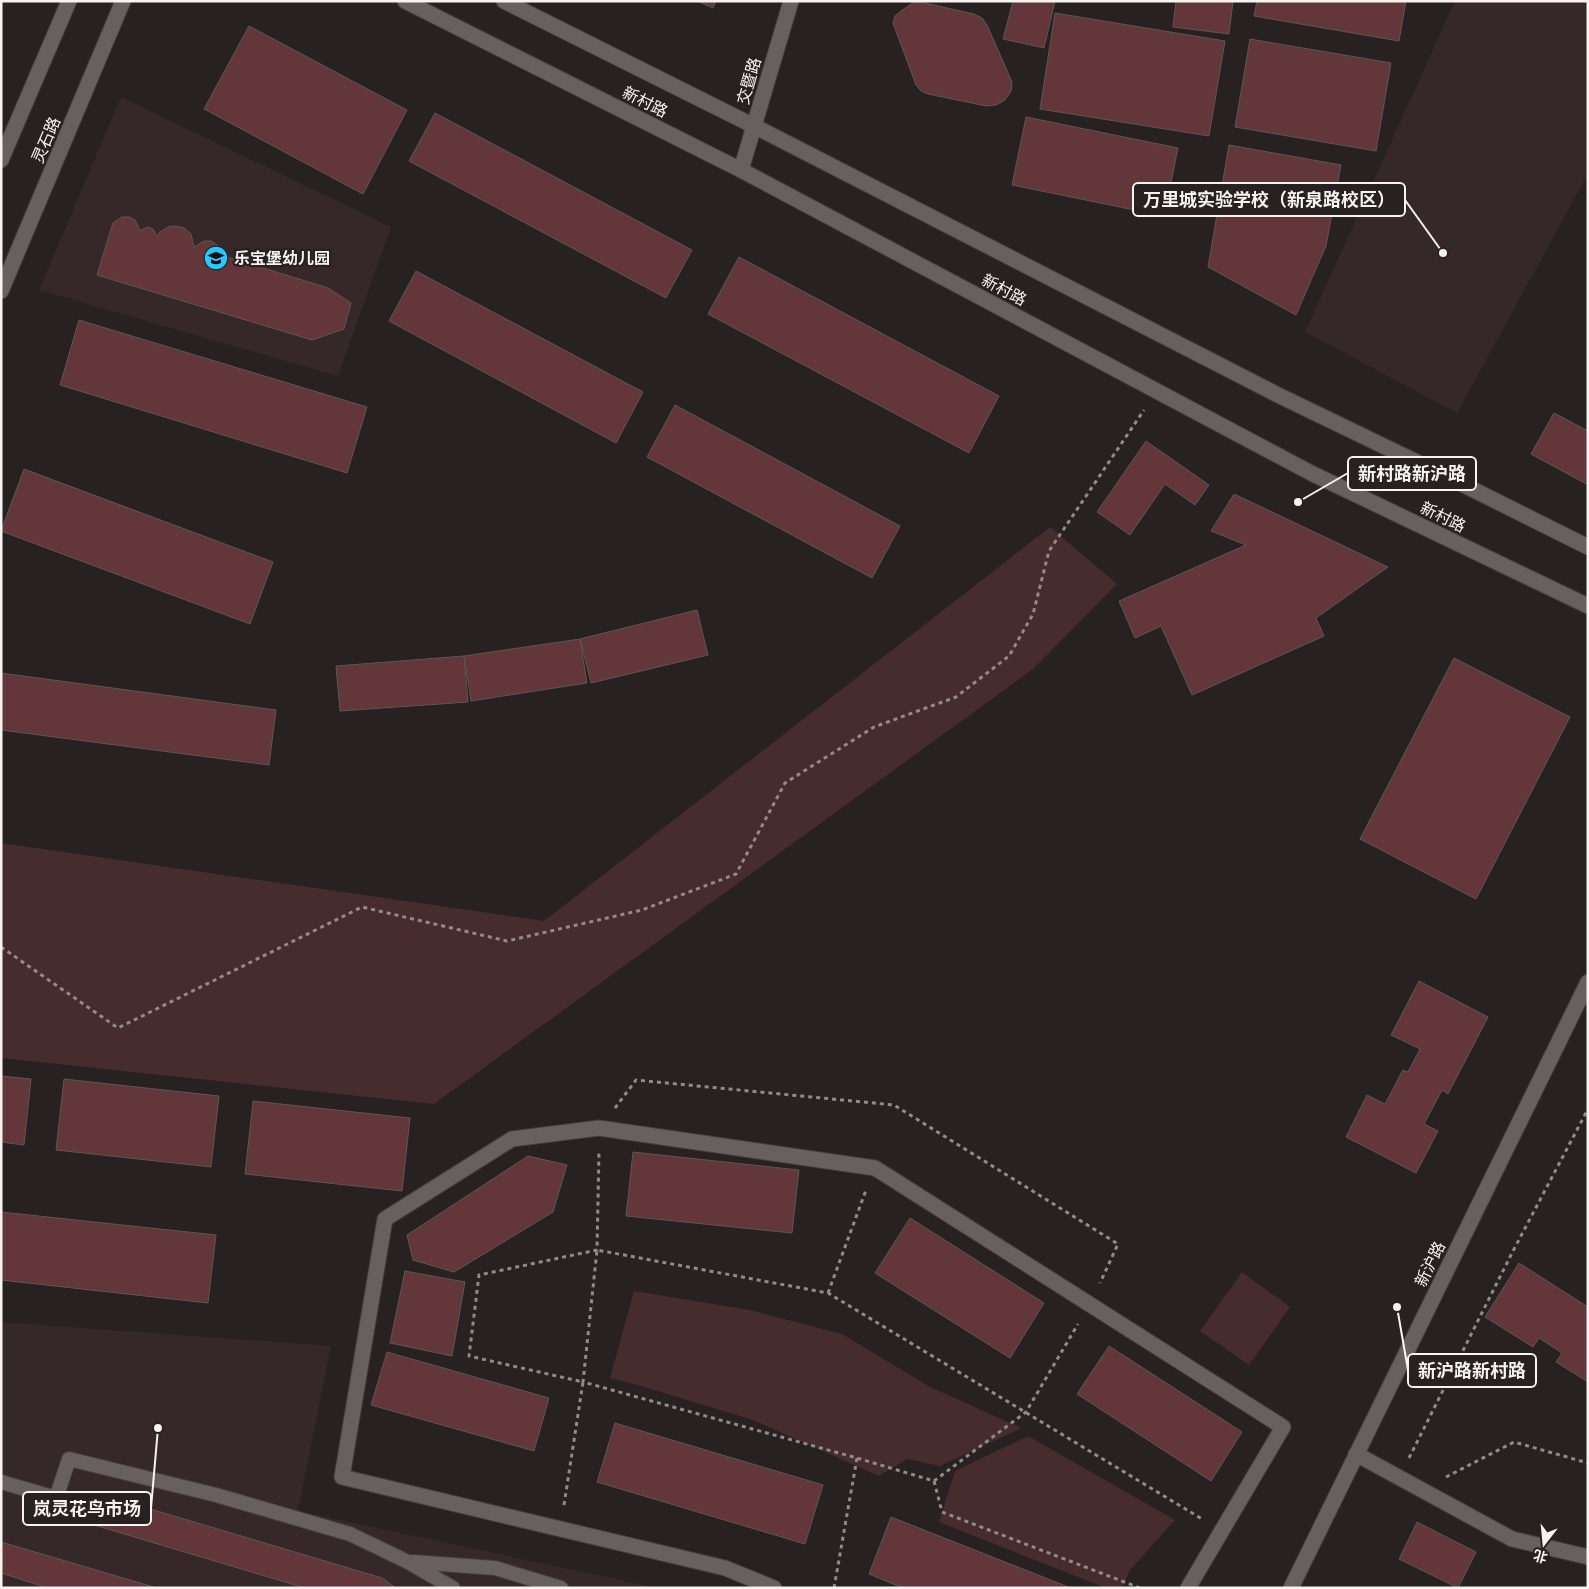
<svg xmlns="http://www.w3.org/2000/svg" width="1589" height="1589" font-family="Montserrat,'Noto Sans SC',sans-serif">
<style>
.built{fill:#362828}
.green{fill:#472c2d}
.building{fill:#633639;stroke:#5e5656}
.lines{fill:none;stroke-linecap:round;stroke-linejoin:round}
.lane-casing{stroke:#443e3e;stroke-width:16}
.street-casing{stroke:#443e3e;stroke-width:17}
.secondary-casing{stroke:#443e3e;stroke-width:17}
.path{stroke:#918b8b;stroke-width:3;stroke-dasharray:4 4;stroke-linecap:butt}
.lane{stroke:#685f5f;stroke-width:14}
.street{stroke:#685f5f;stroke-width:15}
.secondary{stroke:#685f5f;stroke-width:15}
.labels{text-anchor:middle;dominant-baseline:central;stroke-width:4.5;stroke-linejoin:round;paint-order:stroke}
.street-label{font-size:16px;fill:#f8f3f3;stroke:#282121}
.poi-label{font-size:16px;font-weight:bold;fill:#f8f3f3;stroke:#282121;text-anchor:start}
.leader{fill:none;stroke:#f8f3f3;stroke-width:2}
.callout-dot{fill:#f8f3f3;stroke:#282121;stroke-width:2}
.callout{fill:#282121;stroke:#f8f3f3;stroke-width:2}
.callout-label{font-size:18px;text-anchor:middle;font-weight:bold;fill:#f8f3f3}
</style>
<rect width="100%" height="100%" fill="#282121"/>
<!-- built -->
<g class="built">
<polygon points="1455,1 1588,1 1588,174 1457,413 1305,332"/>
<polygon points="121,97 391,227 338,376 39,290"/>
<polygon points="1,1322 331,1346 298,1511 658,1588 1,1588"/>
</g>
<!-- green -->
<g class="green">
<polygon points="1050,527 1117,584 1033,669 434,1104 1,1058 1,843 544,921"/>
<polygon points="1242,1272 1290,1307 1249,1365 1200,1331"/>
<polygon points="634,1291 750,1310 842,1334 930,1387 1021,1428 940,1466 907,1459 879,1476 753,1420 638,1385 610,1378"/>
<polygon points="1028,1436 1175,1520 1130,1570 1122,1588 1106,1588 939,1522 955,1471"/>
</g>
<!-- building -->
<g class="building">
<polygon points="697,1 716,1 713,8"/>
<polygon points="916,1 974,14 982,18 987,25 1012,82 1011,91 1005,100 996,105 986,106 928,94 921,91 916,85 893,23 895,16 901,11"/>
<polygon points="1013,1 1055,1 1044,48 1003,39"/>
<polygon points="1176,1 1233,1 1229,34 1173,27"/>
<polygon points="1257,1 1406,1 1399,41 1254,16"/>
<polygon points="1055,13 1225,41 1209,136 1040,109"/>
<polygon points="249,26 407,110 363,194 204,109"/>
<polygon points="1250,39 1391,63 1376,151 1235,127"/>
<polygon points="435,113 692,250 666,298 409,161"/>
<polygon points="1026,117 1178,148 1164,216 1012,185"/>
<polygon points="1229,145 1341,165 1326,246 1296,315 1208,267"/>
<polygon points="122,217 129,217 135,220 140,231 147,227 153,229 157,236 160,232 168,227 176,226 184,228 191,234 194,247 204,241 211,241 217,245 221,255 328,288 351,303 344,329 312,340 97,275 113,223"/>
<polygon points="739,257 999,396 969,453 708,314"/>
<polygon points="416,271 643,392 616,443 389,321"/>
<polygon points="79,320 367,407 347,473 60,385"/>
<polygon points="675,405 900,526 872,578 647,457"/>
<polygon points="1554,413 1588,431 1588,485 1531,454"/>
<polygon points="1146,441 1209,485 1195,505 1165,484 1130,535 1097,512"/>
<polygon points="24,469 273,562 250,624 1,531"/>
<polygon points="1234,494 1388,567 1316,618 1324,636 1192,695 1161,626 1135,638 1119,601 1246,545 1211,531"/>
<polygon points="697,610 708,655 591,683 580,639"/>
<polygon points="580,639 587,683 471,701 464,656"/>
<polygon points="464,656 468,702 340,711 336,666"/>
<polygon points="1454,658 1570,717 1476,899 1360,839"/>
<polygon points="1,673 276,710 269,765 1,730"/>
<polygon points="1419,981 1488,1017 1448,1094 1442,1090 1424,1124 1438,1131 1416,1173 1346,1137 1367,1095 1385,1104 1403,1070 1408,1072 1420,1049 1391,1035"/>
<polygon points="1,1076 31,1079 24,1145 1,1142"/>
<polygon points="64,1079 219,1096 211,1167 56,1150"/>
<polygon points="253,1101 410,1118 402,1191 245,1174"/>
<polygon points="633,1152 799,1170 792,1233 626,1216"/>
<polygon points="528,1156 567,1165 553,1212 454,1272 413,1260 407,1235"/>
<polygon points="1,1212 216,1235 208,1303 1,1280"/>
<polygon points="910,1218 1044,1303 1010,1358 875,1273"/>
<polygon points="1519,1263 1588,1307 1588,1382 1556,1362 1562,1353 1539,1338 1533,1347 1485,1317"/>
<polygon points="405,1271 465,1282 452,1356 390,1343"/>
<polygon points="1109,1346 1242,1432 1211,1481 1077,1394"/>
<polygon points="387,1352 549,1398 534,1451 371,1405"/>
<polygon points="615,1423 823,1485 805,1544 597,1482"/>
<polygon points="90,1491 382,1578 396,1588 305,1588 64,1516"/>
<polygon points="891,1517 1071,1588 903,1588 869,1574"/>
<polygon points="1417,1522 1476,1552 1458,1588 1399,1559"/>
<polygon points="1,1542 157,1588 48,1588 1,1573"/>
</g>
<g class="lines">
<!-- lane casing -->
<g class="lane-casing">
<g id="lane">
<polyline points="1,1482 56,1498 69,1459 216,1495 350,1534 408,1562 453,1588"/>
<polyline points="413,1562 495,1568 561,1588"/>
</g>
</g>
<!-- street casing -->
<g class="street-casing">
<g id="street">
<polyline points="1356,1454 1512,1539 1588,1557"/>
<polyline points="774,1588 725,1568 342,1477 385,1219 512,1139 599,1128 875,1168 1283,1427 1188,1588"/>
</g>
</g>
<!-- secondary casing -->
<g class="secondary-casing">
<g id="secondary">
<polyline points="405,1 741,170 1311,473 1588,606"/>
<polyline points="504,1 754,126 1278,395 1462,484 1588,547"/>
<polyline points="1,160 69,1"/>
<polyline points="741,170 791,1"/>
<polyline points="1,291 123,1"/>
<polyline points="1291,1588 1588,982"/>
</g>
</g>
<!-- path -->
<g class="path">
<polyline points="1,947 118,1028 362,907 507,941 642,910 736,874 785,783 874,727 956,697 1009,656 1033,614 1049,551 1144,410"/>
<polyline points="615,1108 636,1080 894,1105 1118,1244 1100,1283"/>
<polyline points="828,1293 866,1190"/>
<polyline points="1409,1458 1513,1251 1588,1109"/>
<polyline points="1446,1477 1514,1442 1588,1463"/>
<polyline points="934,1481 1026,1412 1078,1324"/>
<polyline points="564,1505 583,1382 469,1356 479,1275 597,1250 599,1151"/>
<polyline points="834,1588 857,1458"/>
<polyline points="1140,1588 942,1512 934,1481 857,1458 583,1382 597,1250 828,1293 1202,1519"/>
</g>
<!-- lane -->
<use href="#lane" class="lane"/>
<!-- street -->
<use href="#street" class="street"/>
<!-- secondary -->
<use href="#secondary" class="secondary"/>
</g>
<!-- icons -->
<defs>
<g id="school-disc" transform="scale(1.25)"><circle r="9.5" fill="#25c9fe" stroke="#282121"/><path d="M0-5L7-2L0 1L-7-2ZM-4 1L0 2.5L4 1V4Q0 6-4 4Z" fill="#111"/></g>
</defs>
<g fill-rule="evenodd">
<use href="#school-disc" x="216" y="258"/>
</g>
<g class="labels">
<!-- street labels -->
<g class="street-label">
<text transform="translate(749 81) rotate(-74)">交暨路</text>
<text transform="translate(645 102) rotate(27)">新村路</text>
<text transform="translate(46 140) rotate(-67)">灵石路</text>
<text transform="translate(1004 290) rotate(28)">新村路</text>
<text transform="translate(1443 517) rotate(26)">新村路</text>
<text transform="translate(1430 1264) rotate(-64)">新沪路</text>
</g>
<!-- poi labels -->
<g class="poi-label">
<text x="234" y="258">乐宝堡幼儿园</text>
</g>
</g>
<!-- callouts -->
<path class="leader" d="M1443 253L1405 200M1298 502L1348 473M1397 1307L1408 1370M158 1428L151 1508"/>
<g class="callout-dot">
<circle cx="1443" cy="253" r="5"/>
<circle cx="1298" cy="502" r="5"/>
<circle cx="1397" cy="1307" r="5"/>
<circle cx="158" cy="1428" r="5"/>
</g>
<g class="callout">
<rect x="1133" y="183" width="272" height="33" rx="5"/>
<rect x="1348" y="457" width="128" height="33" rx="5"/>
<rect x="1408" y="1354" width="128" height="33" rx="5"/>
<rect x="23" y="1492" width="128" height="33" rx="5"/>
</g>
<g class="callout-label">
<text x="1269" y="206">万里城实验学校（新泉路校区）</text>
<text x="1412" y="480">新村路新沪路</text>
<text x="1472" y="1377">新沪路新村路</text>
<text x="87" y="1515">岚灵花鸟市场</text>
</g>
<!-- border -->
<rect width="1589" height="1589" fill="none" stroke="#f8f3f3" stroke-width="5"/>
<!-- north arrow -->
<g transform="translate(1544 1544) rotate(196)" stroke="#282121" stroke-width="4" paint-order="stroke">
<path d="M0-4L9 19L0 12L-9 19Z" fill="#f8f3f3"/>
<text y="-8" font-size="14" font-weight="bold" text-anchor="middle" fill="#f8f3f3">北</text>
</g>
</svg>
